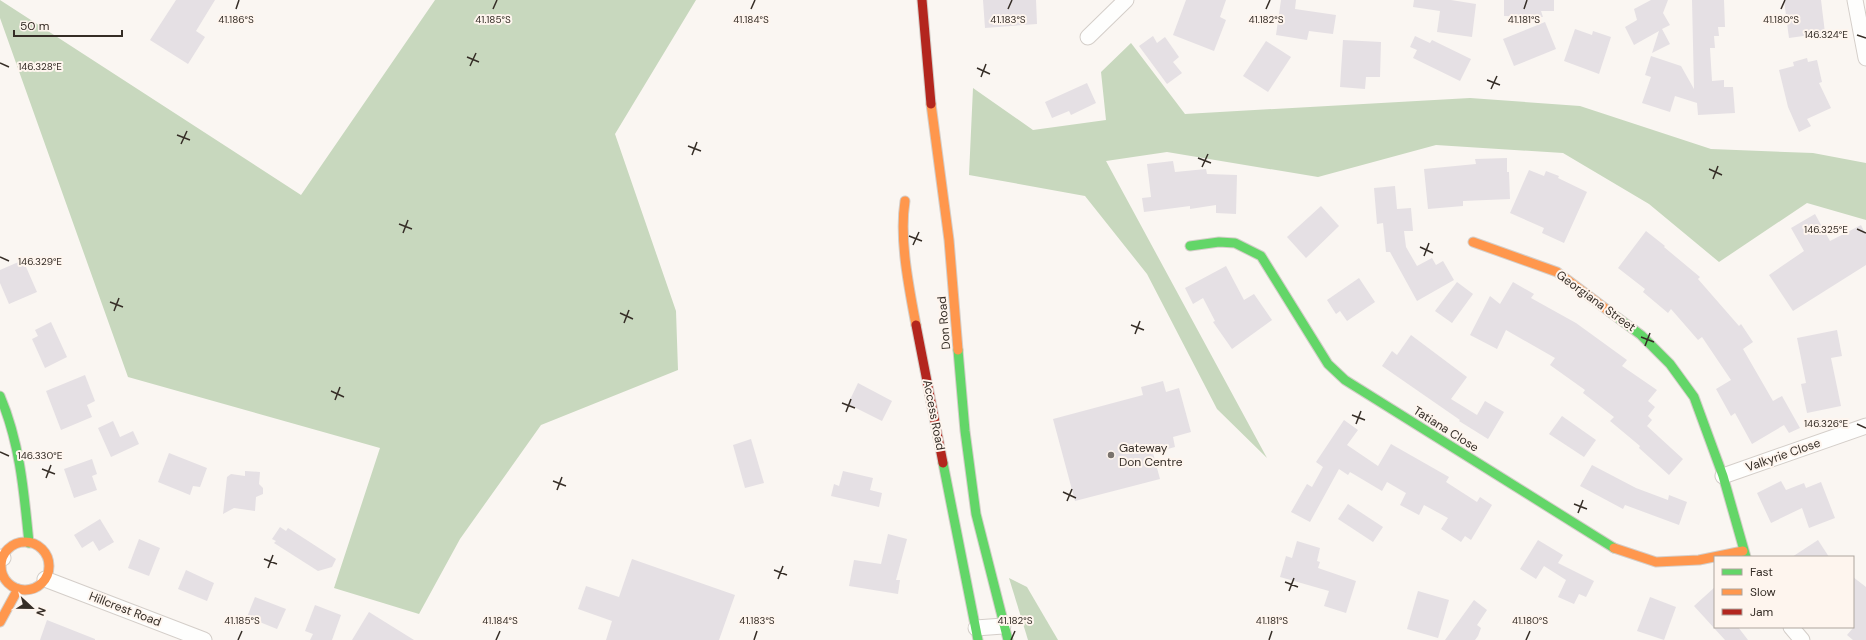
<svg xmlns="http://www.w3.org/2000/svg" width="1866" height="640" font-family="'DM Sans',sans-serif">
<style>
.forest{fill:#c8d8be}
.building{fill:#e5e0e4}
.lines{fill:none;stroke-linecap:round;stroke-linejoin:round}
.street-casing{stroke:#d4cec9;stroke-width:17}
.fast-casing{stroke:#d4cec9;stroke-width:11}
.slow-casing{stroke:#d4cec9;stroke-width:11}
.jam-casing{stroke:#d4cec9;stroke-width:11}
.street{stroke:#fefefd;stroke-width:15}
.fast{stroke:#63d668;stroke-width:9}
.slow{stroke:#ff974d;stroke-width:9}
.jam{stroke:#b3261e;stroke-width:9}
.ticks{fill:none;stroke:#352d26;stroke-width:1.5}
.poi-dot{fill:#7a736d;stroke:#fef5ee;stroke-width:1.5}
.labels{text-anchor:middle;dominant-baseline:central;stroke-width:4;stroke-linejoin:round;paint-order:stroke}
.street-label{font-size:12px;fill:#352d26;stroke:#fef5ee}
.poi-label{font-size:12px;fill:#352d26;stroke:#fef5ee;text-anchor:start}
.ticks-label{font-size:10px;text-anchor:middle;fill:#352d26;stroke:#fef5ee;stroke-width:4;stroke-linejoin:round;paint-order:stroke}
</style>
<rect width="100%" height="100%" fill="#faf6f2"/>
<!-- forest -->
<g class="forest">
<polygon points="0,0 301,195 435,0 696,0 615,134 676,311 678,370 541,425 460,539 419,614 334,588 380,448 128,377 0,18"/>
<polygon points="1131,43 1185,114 1470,98 1580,106 1711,149 1813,153 1866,163 1866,220 1807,203 1719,262 1649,204 1563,153 1436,145 1318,177 1167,152 1106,161 1267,458 1217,409 1147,274 1085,196 969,175 973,88 1033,130 1106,120 1101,72"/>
<polygon points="1009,578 1027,587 1058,640 1028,640"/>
</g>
<!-- building -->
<g class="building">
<polygon points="176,0 215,0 196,31 205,37 188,64 150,40"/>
<polygon points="983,0 1036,0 1037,24 985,28"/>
<polygon points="1186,0 1226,0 1220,17 1226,20 1214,51 1173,35"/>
<polygon points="1281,0 1296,0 1295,9 1336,15 1333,34 1309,31 1307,40 1276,35"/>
<polygon points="1414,0 1451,0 1476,4 1472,37 1437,32 1440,11 1413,7"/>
<polygon points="1504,0 1554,0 1554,11 1541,11 1543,17 1504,16"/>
<polygon points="1651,0 1668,0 1663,13 1670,25 1662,29 1670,44 1652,53 1659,31 1634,45 1625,27 1637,20 1634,9"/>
<polygon points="1692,0 1724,0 1725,27 1718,27 1719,36 1714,36 1715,48 1710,48 1712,81 1724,80 1724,87 1733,87 1735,113 1698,115 1697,103 1675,96 1670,112 1642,103 1651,77 1645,75 1651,56 1681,66 1694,89"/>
<polygon points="1784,0 1821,0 1825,33 1789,38"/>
<polygon points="1545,22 1556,49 1514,66 1503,39"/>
<polygon points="1575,29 1592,35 1593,31 1611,37 1599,74 1564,61"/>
<polygon points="1153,36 1157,43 1165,37 1179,57 1173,62 1182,73 1167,84 1139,46"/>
<polygon points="1415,36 1430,43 1432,40 1471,59 1460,81 1413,58 1417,50 1410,47"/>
<polygon points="1343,40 1381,42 1380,77 1366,77 1365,89 1340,87"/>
<polygon points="1266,41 1291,57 1268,92 1243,76"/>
<polygon points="1807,58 1808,62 1817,60 1822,82 1819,83 1831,108 1807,119 1811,126 1799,132 1788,107 1779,70 1794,66 1793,62"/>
<polygon points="1087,83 1096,103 1071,115 1069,111 1052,118 1045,102"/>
<polygon points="1507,158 1507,172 1509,172 1510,199 1463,201 1463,206 1428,209 1424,169 1476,164 1475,159"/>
<polygon points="1173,161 1175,172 1206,169 1207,174 1237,175 1236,214 1216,213 1216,205 1190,209 1190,206 1144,212 1142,198 1151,197 1147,164"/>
<polygon points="1529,170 1544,176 1546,171 1559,176 1558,178 1587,192 1564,243 1542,233 1544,228 1510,213"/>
<polygon points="1395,186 1397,209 1411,208 1413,231 1404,231 1406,247 1417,266 1432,258 1436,265 1443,261 1454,280 1417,301 1390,252 1386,252 1383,223 1377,224 1374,188"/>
<polygon points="1321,206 1339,226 1306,258 1287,237"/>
<polygon points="1815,214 1830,241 1861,225 1866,235 1866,265 1793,311 1769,275 1804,251 1791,228"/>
<polygon points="1646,231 1665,246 1664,247 1700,277 1698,279 1739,326 1741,324 1753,342 1743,349 1773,401 1782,396 1800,428 1789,433 1784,425 1752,444 1735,413 1731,416 1716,389 1731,380 1702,337 1698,340 1671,309 1668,313 1643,292 1645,289 1618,268"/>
<polygon points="23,260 37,292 9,304 0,283 0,270"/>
<polygon points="1226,266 1244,300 1254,294 1272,320 1232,349 1213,322 1215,321 1203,298 1193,304 1185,288"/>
<polygon points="1359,278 1375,302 1347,321 1340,311 1336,314 1327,300"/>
<polygon points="1457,282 1473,294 1452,323 1435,311"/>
<polygon points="1513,282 1534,294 1531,298 1576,323 1627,360 1622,366 1657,390 1648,401 1655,407 1648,416 1652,420 1647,426 1683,459 1669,475 1639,448 1640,446 1610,421 1614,417 1583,393 1585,390 1550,365 1555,358 1506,330 1497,349 1470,335 1490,296 1500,304"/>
<polygon points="51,322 67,357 45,368 32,339 38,336 35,330"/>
<polygon points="1837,330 1842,356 1831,358 1841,406 1807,413 1801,384 1806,383 1797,338"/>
<polygon points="1411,335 1467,377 1451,399 1477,415 1485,401 1504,412 1488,439 1459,421 1460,420 1382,366 1392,351 1397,355"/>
<polygon points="85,375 95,401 87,405 92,417 61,430 46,391"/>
<polygon points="1163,381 1166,392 1179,388 1191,432 1173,437 1175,447 1153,453 1160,479 1075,501 1053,419 1143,395 1141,387"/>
<polygon points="858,383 892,401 882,421 848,404"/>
<polygon points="1562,416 1596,440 1584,457 1549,434"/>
<polygon points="1344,420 1358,430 1347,445 1378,466 1391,444 1449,477 1446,482 1477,502 1480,497 1492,505 1471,540 1465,536 1461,542 1441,529 1448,518 1424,505 1419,515 1400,505 1406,493 1387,482 1382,491 1350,472 1348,475 1339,469 1310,522 1291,512 1307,484 1312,487 1323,467 1316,462"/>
<polygon points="113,421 120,437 133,431 139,444 111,457 98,428"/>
<polygon points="751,439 764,483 745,488 733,445"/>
<polygon points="169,453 207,468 200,487 193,486 190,495 158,482"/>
<polygon points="92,459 97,474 92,476 97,490 74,498 64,469"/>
<polygon points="1592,465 1636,488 1668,500 1669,495 1687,502 1679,525 1625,505 1623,509 1580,486"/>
<polygon points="245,471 260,472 259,484 263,488 263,494 256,497 255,511 234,508 223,514 227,477 231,474 245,476"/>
<polygon points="843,471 873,478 870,490 882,493 879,507 831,496 834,484 839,486"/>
<polygon points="1781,481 1786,490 1804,483 1806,488 1821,482 1835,518 1809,528 1802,508 1771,523 1757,493"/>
<polygon points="1348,504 1383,527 1373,542 1338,519"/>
<polygon points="100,519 114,542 99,551 93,541 82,548 74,535"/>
<polygon points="280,527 286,531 288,528 336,559 332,567 318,571 274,543 276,541 272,539"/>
<polygon points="888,534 907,539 896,580 900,580 898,594 849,586 854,560 881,564"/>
<polygon points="139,539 160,548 149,576 128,568"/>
<polygon points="1538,540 1563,555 1558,563 1594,581 1586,597 1579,594 1574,604 1558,597 1566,580 1544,566 1536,579 1520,569"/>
<polygon points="1818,540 1829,557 1792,557"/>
<polygon points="1297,541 1320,548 1317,561 1320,562 1318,568 1356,581 1346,613 1324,606 1329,591 1280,577 1286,556 1292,558"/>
<polygon points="632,559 735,595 719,640 606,640 612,621 578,609 586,586 619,597"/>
<polygon points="186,570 214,583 207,601 178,589"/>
<polygon points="1853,577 1866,587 1866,640 1853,640 1847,635 1853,628"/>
<polygon points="1715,587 1715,627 1738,627 1748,640 1725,640 1694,606"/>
<polygon points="1418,591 1449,600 1438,638 1407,629"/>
<polygon points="255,597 286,609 277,629 247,617"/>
<polygon points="1650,597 1676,607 1664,640 1637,631"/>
<polygon points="1474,600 1487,610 1477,625 1481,628 1478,636 1475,640 1445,640"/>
<polygon points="315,605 341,615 332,640 310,640 313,634 305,631"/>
<polygon points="369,612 414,640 352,640"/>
<polygon points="47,620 95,639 95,640 40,640"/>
</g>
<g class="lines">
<!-- street casing -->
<g class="street-casing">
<g id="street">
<polyline points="1855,0 1866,58"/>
<polyline points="1088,37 1126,0"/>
<polyline points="1723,476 1866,426"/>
<polyline points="0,557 3,558"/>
<polyline points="45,579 204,640"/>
<polyline points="1791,627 1802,640"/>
<polyline points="976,628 1003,626"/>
</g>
</g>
<!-- fast casing -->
<g class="fast-casing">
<g id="fast">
<polyline points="1190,246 1219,242 1235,243 1261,256 1328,364 1345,380 1614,548"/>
<polyline points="1610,312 1641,335 1670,364 1694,397 1723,476 1746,557"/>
<polyline points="958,350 965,431 976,514 1008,640"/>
<path d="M0 396C20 443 24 492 29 543"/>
<polyline points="943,463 978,640"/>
</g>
</g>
<!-- slow casing -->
<g class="slow-casing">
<g id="slow">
<polyline points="931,104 949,240 958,350"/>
<path d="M905 201C899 239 909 288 916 325"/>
<polyline points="1473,242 1557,272 1610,312"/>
<circle cx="25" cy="566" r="24"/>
<polyline points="1614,548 1656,562 1699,560 1743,551"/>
<polyline points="0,622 18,589"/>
</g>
</g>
<!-- jam casing -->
<g class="jam-casing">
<g id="jam">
<polyline points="922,0 931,104"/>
<polyline points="916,325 943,463"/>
</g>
</g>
<!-- street -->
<use href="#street" class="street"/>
<!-- fast -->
<use href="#fast" class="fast"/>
<!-- slow -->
<use href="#slow" class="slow"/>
<!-- jam -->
<use href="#jam" class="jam"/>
</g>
<!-- ticks -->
<path class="ticks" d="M236 9 239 0M493 9 497 0M751 9 755 0M1008 9 1012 0M1266 9 1270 0M1524 9 1527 0M1781 9 1785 0M1857 35 1866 38M467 57 479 62M0 63 9 67M470 66 476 53M977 68 990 74M981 77 986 64M1487 80 1500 85M1491 89 1497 76M177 135 190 140M181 144 187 131M688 146 701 151M692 155 697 142M1198 158 1211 163M1202 167 1208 154M1709 169 1722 175M1713 179 1718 166M399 224 412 229M1857 229 1866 233M403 233 408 220M909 236 922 241M913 245 919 232M1420 247 1433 253M1424 256 1429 243M0 257 9 261M110 302 123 307M114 311 119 298M620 313 633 319M624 323 629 310M1131 325 1144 330M1135 334 1140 321M1641 337 1654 342M1645 346 1650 333M331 391 344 397M335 400 340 387M842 403 855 408M846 412 851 399M1352 415 1365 420M1356 424 1361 411M1857 424 1866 428M0 452 9 456M42 469 55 474M46 478 51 465M553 481 566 486M557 490 562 477M1063 492 1076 498M1067 501 1072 489M1574 504 1587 509M1578 513 1583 500M264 559 277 564M268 568 273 555M774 570 787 575M778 579 783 566M1285 582 1298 587M1289 591 1294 578M238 640 242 631M496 640 500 631M754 640 757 631M1011 640 1015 631M1269 640 1272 631M1526 640 1530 631"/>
<!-- markers -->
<circle class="poi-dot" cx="1111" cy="455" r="4"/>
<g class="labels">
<!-- street labels -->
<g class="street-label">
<text transform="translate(1596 301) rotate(36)">Georgiana Street</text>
<text transform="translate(944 323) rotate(-95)">Don Road</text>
<text transform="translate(934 415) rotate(79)">Access Road</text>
<text transform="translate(1446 429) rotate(32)">Tatiana Close</text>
<text transform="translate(1783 455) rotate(-19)">Valkyrie Close</text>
<text transform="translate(125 609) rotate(21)">Hillcrest Road</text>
</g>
<!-- poi labels -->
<g class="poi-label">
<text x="1119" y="448">Gateway<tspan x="1119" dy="14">Don Centre</tspan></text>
</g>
</g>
<g class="ticks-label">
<text x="236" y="23">41.186°S</text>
<text x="493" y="23">41.185°S</text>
<text x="751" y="23">41.184°S</text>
<text x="1008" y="23">41.183°S</text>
<text x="1266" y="23">41.182°S</text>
<text x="1524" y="23">41.181°S</text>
<text x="1781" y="23">41.180°S</text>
<text x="1826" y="38">146.324°E</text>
<text x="40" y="70">146.328°E</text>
<text x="1826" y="233">146.325°E</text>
<text x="40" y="265">146.329°E</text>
<text x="1826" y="427">146.326°E</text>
<text x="40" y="459">146.330°E</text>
<text x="242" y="624">41.185°S</text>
<text x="500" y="624">41.184°S</text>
<text x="757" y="624">41.183°S</text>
<text x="1015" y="624">41.182°S</text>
<text x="1272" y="624">41.181°S</text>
<text x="1530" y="624">41.180°S</text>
</g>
<!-- legend -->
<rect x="1714" y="556" width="140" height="72" fill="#fef5ee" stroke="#aea59e"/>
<rect x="1722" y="569" width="20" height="6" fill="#63d668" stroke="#aea59e"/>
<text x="1750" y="576" font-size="12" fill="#352d26">Fast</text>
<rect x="1722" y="589" width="20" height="6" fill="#ff974d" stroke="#aea59e"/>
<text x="1750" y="596" font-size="12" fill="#352d26">Slow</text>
<rect x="1722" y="609" width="20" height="6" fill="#b3261e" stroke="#aea59e"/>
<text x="1750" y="616" font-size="12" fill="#352d26">Jam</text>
<!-- north arrow -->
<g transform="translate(32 608) rotate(112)" stroke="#fef5ee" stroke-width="3" paint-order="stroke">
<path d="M0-3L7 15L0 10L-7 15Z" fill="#352d26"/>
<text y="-6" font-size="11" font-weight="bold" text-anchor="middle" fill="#352d26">N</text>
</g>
<!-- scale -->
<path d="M14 30v6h108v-6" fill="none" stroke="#352d26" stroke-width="2"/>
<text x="20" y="30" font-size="12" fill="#352d26" stroke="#fef5ee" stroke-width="3" paint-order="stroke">50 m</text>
</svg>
